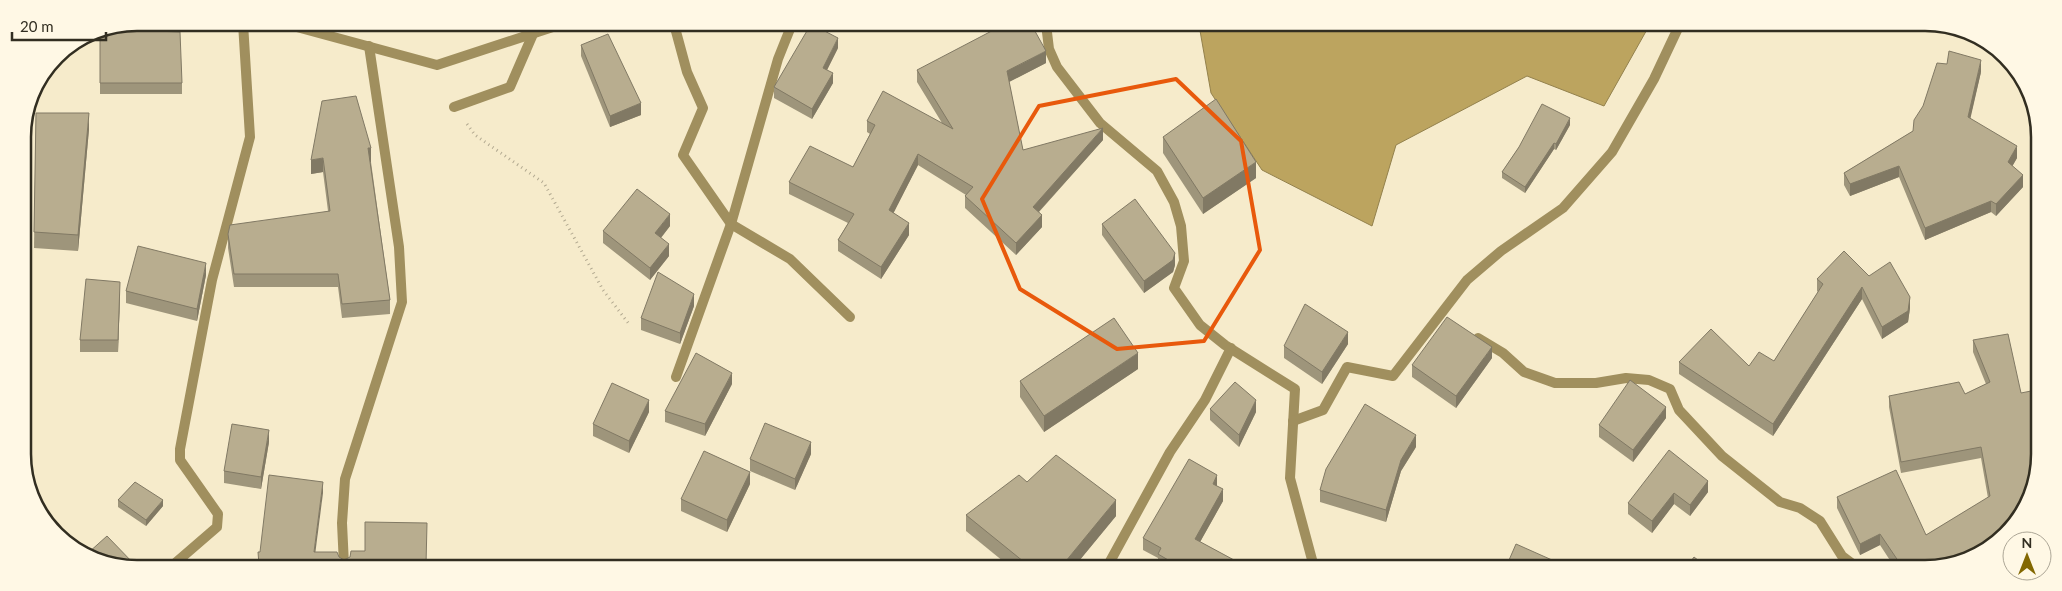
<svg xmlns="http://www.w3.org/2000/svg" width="2062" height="591" font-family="Lato,sans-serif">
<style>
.water{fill:#bca45f;stroke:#93814c}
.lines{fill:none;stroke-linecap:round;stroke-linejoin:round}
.path{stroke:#b2a990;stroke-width:3;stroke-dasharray:1 4;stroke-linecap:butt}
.service{stroke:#a08f5e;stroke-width:10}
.minor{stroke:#a08f5e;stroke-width:10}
.wall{fill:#9e957b}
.shaded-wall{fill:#817964}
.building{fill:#b8ad8f;stroke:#817964}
.marked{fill:none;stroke:#e8590c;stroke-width:4;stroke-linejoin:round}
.rim{fill:none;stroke:#322e21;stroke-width:2.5}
</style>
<rect width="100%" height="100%" fill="#f6ebcb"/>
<!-- water -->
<polygon class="water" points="1199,25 1649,26 1604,106 1527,76 1396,145 1372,226 1262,170 1211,93"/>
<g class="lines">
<!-- path -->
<polyline class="path" points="467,124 475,135 544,183 603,290 629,324"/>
<!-- service -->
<g class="service">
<polyline points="454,107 510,87 533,34"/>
<polyline points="731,224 778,59 792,24"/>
</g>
<!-- minor -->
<g class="minor">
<polyline points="282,23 437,65 565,23"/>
<polyline points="674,24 687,72 703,108 683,155 731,224 790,259 850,317"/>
<polyline points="1046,24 1049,49 1057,67 1100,123 1157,171 1174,202 1181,226 1184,261 1174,288 1200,325 1225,345 1295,389 1290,478 1314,567"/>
<polyline points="1478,338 1503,353 1524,372 1555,383 1596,383 1626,378 1649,380 1670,389 1679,410 1722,456 1780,502 1800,508 1820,521 1842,556 1858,568"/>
<polyline points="676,377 731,224"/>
<polyline points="1293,421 1323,410 1347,367 1393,376 1467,280 1501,251 1563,208 1612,152 1654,79 1679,26"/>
<polyline points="173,565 217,527 218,514 180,460 180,449 212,280 250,137 243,23"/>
<polyline points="344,565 342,523 345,479 402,302 399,247 369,46"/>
<polyline points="1107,567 1170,452 1205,400 1231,348"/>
<polyline points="1877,568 1886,565 1887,568"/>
</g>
</g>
<!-- wall -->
<g class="wall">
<polygon points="100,30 182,83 182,94 100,94"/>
<polygon points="581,45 641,115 610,127 581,56"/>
<polygon points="838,48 827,70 833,83 812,119 774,98 774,87"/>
<polygon points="1046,63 1009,82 1023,150 1103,140 1039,212 1042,227 1016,255 965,208 965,196 966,195 918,165 893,213 909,235 881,279 838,251 838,240 848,223 789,194 789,182 853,167 870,134 867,132 867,121 942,123 917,82 917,70"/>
<polygon points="1981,72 1970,118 2017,158 2012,166 2023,187 1996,216 1991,212 1925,240 1899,177 1850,196 1844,185 1844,173 1913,131"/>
<polygon points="36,113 89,129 78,251 34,248"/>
<polygon points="1570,125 1556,150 1554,149 1525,193 1502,178 1502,172 1519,147"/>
<polygon points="1163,137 1256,178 1203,214 1163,153"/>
<polygon points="311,160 371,162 390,300 390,314 342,318 338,287 234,287 228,248 228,234 328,211 323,172 311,174"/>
<polygon points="1102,224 1175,265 1173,272 1144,293 1102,235"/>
<polygon points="670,226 661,238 669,256 650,280 603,243 603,231"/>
<polygon points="206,275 197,321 126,303 126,291"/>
<polygon points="1869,276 1910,308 1908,322 1882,339 1862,299 1773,436 1679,374 1679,362 1749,366 1774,361 1818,292 1817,291 1817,279"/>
<polygon points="120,294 118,352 80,352 80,340"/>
<polygon points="694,306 680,344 641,330 641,318"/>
<polygon points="1973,340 2036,483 1932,568 1895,568 1880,545 1860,555 1837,508 1837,497 1926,535 1988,498 1981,458 1901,473 1889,407 1889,396 1965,394 1986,384 1973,352"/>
<polygon points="1348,344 1322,384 1284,358 1284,346"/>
<polygon points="1492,358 1456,408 1412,377 1412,365"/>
<polygon points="1138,369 1044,432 1020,397 1020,381"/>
<polygon points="732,384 705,436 665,422 665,411"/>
<polygon points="1210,409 1256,412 1239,447 1210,420"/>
<polygon points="649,412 629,453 593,436 593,424"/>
<polygon points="1666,418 1633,462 1599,437 1599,425"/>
<polygon points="269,442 261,489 224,483 224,471"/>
<polygon points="1416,447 1401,471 1386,522 1320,502 1320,490"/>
<polygon points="811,454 795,490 750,471 750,459"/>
<polygon points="1708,481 1708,492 1690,516 1674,504 1652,533 1628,514 1628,503"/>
<polygon points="1027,482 1116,516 1074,567 1009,566 966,531 966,515"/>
<polygon points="750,484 727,532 681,511 681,499"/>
<polygon points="1217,486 1223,501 1200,542 1247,567 1159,567 1158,566 1158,558 1143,550 1143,538"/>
<polygon points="118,500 163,506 146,526 118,507"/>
</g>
<!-- shaded-wall -->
<g class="shaded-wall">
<polygon points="838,38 838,48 823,78 823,68"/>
<polygon points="1046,51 1046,63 1007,83 1007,71"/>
<polygon points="1981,60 1981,72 1968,129 1968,117"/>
<polygon points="833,73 833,83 812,119 812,109"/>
<polygon points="641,103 641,115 610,127 610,116"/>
<polygon points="89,113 89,129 78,251 78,235"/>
<polygon points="1570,118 1570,125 1556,150 1556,144"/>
<polygon points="1103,128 1103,140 1033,218 1033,207"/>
<polygon points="1554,143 1554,149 1525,193 1525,187"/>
<polygon points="2017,146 2017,158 2008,174 2008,162"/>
<rect x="368" y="148" width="3" height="14"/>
<polygon points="918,154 918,165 889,222 889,210"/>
<polygon points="323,158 323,172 311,174 311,160"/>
<polygon points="1256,162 1256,178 1203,214 1203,198"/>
<polygon points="1899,166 1899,177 1850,196 1850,184"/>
<polygon points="2023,175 2023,187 1996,216 1996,204"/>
<polygon points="1991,201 1991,212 1925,240 1925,228"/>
<polygon points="670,214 670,226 655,245 655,233"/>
<polygon points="1042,215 1042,227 1016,255 1016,243"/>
<polygon points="909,223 909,235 881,279 881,267"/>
<polygon points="669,244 669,256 650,280 650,268"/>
<polygon points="1175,253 1175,265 1173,272 1144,293 1144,281"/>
<polygon points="206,263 206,275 197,321 197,309"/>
<polygon points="120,282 120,294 118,352 118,340"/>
<polygon points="1862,287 1862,299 1773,436 1773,424"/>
<polygon points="694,294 694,306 680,344 680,333"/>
<polygon points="1910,297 1910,308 1908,322 1882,339 1882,327"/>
<polygon points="1348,332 1348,344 1322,384 1322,372"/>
<polygon points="1492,347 1492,358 1456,408 1456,396"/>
<polygon points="1138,353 1138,369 1044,432 1044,416"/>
<polygon points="732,373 732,384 705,436 705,424"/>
<polygon points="649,400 649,412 629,453 629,441"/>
<polygon points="1256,400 1256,412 1239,447 1239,435"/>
<polygon points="1666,407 1666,418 1633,462 1633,450"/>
<polygon points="269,430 269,442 261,489 261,477"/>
<polygon points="1416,435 1416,447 1401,471 1386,522 1386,510 1401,460"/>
<polygon points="811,442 811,454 795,490 795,479"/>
<polygon points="750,472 750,484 727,532 727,520"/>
<polygon points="1217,475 1217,487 1213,484"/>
<polygon points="1708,481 1708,492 1690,516 1690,505"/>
<polygon points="323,482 323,493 314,563 314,552"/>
<polygon points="1223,489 1223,501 1195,551 1195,539"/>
<polygon points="1674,493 1674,504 1652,533 1652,521"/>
<polygon points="163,500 163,506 146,526 146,520"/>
<polygon points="1116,500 1116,516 1074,567 1061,567"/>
<polygon points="1880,534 1880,545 1860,555 1860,544"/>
<polygon points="1552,560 1552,568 1549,568"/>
</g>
<!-- building -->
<g class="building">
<polygon points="811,24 838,38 823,68 833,73 812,109 774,87"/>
<polygon points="1005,24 1031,24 1046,51 1007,71 1023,150 1103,128 1033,207 1042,215 1016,243 965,196 973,187 918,154 889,210 909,223 881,267 838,240 854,214 789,182 810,146 853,167 875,125 867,121 883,91 953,129 917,70"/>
<polygon points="104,29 180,32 182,83 100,83 100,30"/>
<polygon points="608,34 641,103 610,116 581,45"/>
<polygon points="1949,51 1981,60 1968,117 2017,146 2008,162 2023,175 1996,204 1991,201 1925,228 1899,166 1850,184 1844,173 1913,131 1914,120 1923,106 1937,63 1947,64"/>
<polygon points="356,96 371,148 368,148 390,300 342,304 338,274 234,274 228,234 230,225 330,211 323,158 311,160 322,101"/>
<polygon points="1216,99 1256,162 1203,198 1163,137"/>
<polygon points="1542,104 1570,118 1556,144 1554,143 1525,187 1502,172 1519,147"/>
<polygon points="36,113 89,113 78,235 34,232"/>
<polygon points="637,189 670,214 655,233 669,244 650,268 603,231"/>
<polygon points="1135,199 1175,253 1173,260 1144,281 1102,224"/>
<polygon points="138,246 206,263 197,309 126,291"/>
<polygon points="1844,251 1869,276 1890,262 1910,297 1908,311 1882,327 1862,287 1773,424 1679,362 1711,329 1749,366 1759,352 1774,361 1823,284 1817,279"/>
<polygon points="658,272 694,294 680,333 641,318"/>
<polygon points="86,279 120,282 118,340 80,340"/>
<polygon points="1305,304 1348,332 1322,372 1284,346"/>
<polygon points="1447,317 1492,347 1456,396 1412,365"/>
<polygon points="1114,318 1138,353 1044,416 1020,381"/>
<polygon points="2008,334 2021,393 2036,390 2036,483 2000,540 1932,568 1903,568 1880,534 1860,544 1837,497 1896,470 1926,535 1990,496 1981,447 1901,462 1889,396 1959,382 1965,394 1990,382 1973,340"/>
<polygon points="696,353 732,373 705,424 665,411"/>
<polygon points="1630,380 1666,407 1633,450 1599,425"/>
<polygon points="1235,382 1256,400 1239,435 1210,409"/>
<polygon points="612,383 649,400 629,441 593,424"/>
<polygon points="1365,404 1416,435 1401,460 1386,510 1320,490 1326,469"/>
<polygon points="765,423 811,442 795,479 750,459"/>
<polygon points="232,424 269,430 261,477 224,471"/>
<polygon points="1669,450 1708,481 1690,505 1674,493 1652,521 1628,503"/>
<polygon points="704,451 750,472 727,520 681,499"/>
<polygon points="1056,455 1116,500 1061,567 1029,566 966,515 1019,475 1027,482"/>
<polygon points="1189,459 1217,475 1213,484 1223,489 1195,539 1247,567 1180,567 1158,554 1161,548 1143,538"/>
<polygon points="269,475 323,482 314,552 337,552 339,557 344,560 350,557 351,551 365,551 365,522 427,523 426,565 259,565 258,552 260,552"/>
<polygon points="135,482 163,500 146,520 118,500"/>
<polygon points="107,536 135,565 108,565 88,553"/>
<polygon points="1516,544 1552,560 1549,568 1506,567"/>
<polygon points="1694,557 1708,568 1686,568"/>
</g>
<!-- marked area -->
<path class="marked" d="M1176 79 1241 141 1260 250 1204 341 1117 349 1020 289 982 199 1039 106Z"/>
<!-- crop -->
<path d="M0 0H2062V591H0ZM137 31H1925A106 106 0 0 1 2031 137V454A106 106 0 0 1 1925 560H137A106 106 0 0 1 31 454V137A106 106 0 0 1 137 31Z" fill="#fff8e5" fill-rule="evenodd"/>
<path class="rim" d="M137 31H1925A106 106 0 0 1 2031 137V454A106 106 0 0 1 1925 560H137A106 106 0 0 1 31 454V137A106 106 0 0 1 137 31Z"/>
<!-- north arrow -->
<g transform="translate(2027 556)"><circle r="24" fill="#fff8e5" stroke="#ada797"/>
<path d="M0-4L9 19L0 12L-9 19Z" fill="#836801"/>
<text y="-8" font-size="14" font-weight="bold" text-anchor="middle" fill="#322e21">N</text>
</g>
<!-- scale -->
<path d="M12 32v8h94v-8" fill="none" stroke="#322e21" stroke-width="2.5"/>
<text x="20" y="32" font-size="15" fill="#322e21" stroke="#fff8e5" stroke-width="4" paint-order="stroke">20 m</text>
</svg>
